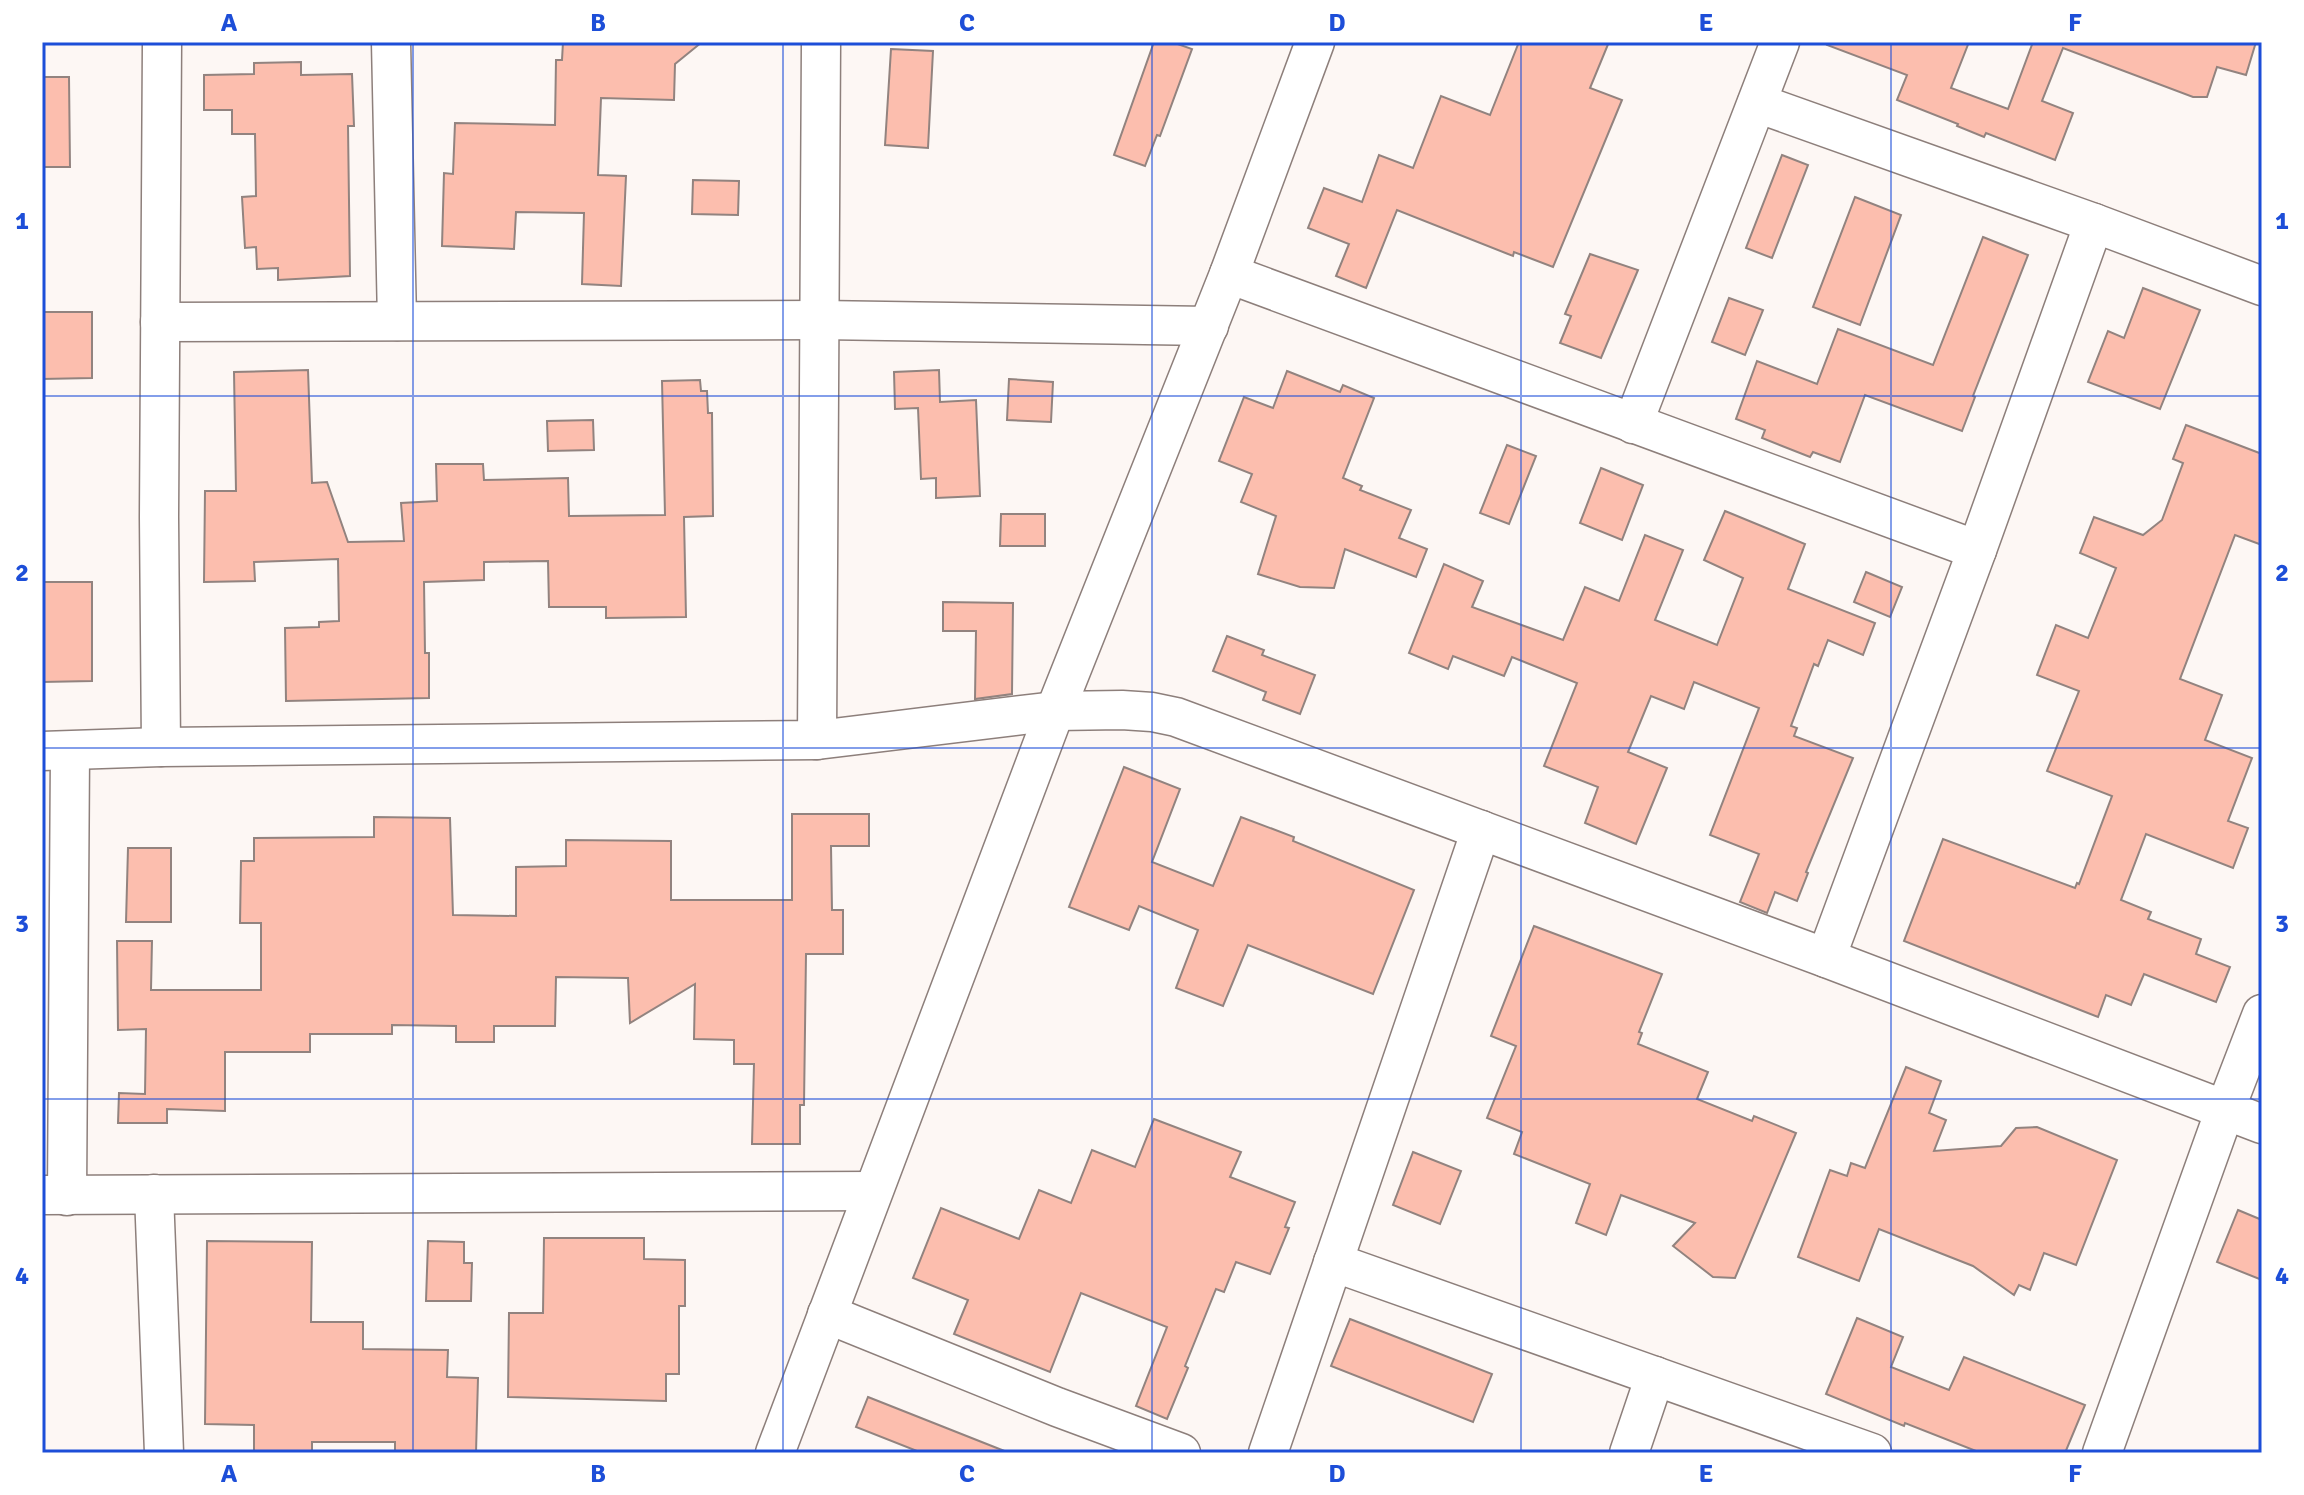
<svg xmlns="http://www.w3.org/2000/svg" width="2304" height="1495" font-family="Signika,sans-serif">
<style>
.building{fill:#fcbeae;stroke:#92837f;stroke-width:2}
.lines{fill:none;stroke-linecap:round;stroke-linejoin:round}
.minor-casing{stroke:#8d7f7b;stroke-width:41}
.minor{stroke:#fff;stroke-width:38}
.grid{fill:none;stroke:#1d4ed8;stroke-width:2;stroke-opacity:0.55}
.neatline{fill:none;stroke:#1d4ed8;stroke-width:3}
.grid-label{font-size:26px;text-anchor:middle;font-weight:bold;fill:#1d4ed8}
</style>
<rect width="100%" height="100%" fill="#fdf7f4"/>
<!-- building -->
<g class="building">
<polygon points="563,42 702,42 675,64 674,100 601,98 598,175 626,176 621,286 582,284 584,213 516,212 514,249 442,246 444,173 453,174 455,123 555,125 556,60 562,60"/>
<polygon points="1154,42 1172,42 1192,49 1160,136 1157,135 1145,166 1114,155"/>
<polygon points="1519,42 1609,42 1590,88 1622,100 1553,267 1514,252 1513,256 1397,210 1366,288 1336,276 1349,244 1308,228 1324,188 1362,202 1379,155 1413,168 1441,96 1490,115"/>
<polygon points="1828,42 1969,42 1951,88 2008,109 2033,42 2256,42 2246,75 2217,67 2207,97 2193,97 2063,48 2042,101 2073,113 2055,160 1986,133 1984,137 1957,126 1958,124 1897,100 1907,75 1827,45"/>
<polygon points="891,49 933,51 928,148 885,145"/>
<polygon points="301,62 301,75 352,74 354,126 348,126 350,276 278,280 278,268 257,269 256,247 245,248 242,197 256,196 255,134 232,134 232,110 204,110 204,75 254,74 254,63"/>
<polygon points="42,77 69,77 70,167 42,167"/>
<polygon points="1782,155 1808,165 1772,258 1746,248"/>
<polygon points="693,180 739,181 738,215 692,214"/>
<polygon points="1855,197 1901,215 1860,325 1813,307"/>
<polygon points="1983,237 2028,255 1973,396 1975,397 1962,431 1865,395 1840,462 1813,452 1810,457 1762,438 1765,430 1736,419 1757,361 1817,384 1838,329 1933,365"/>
<polygon points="1590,254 1638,270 1601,358 1560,343 1571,316 1565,314"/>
<polygon points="2143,288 2200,310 2160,409 2088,382 2108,331 2124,338"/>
<polygon points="1729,298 1763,310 1745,355 1712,342"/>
<polygon points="42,312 92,312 92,378 42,379"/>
<polygon points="308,370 312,483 327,482 348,542 404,541 401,503 437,501 436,464 483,464 484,480 568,478 569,516 665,515 662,381 700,380 701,391 707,391 708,413 712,413 713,516 684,517 686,617 606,618 606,607 549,607 548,561 484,562 484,580 424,582 425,653 429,653 429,698 286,701 285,628 319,627 319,622 339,621 338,559 254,562 255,581 204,582 205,491 236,491 234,372"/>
<polygon points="939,370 940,402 976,400 980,496 936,498 936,478 921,479 918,408 895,409 894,372"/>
<polygon points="1287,371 1340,392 1343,385 1374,398 1343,478 1362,486 1360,490 1411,510 1399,538 1427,549 1416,577 1345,549 1334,588 1300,587 1258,574 1276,516 1241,502 1252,474 1219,461 1244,397 1273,408"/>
<polygon points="1009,379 1053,382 1051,422 1007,420"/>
<polygon points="593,420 594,450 548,451 547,421"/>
<polygon points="2186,425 2262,454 2262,545 2235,535 2180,679 2222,695 2205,740 2252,758 2228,821 2248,828 2233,868 2146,834 2121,900 2151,912 2148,919 2201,939 2196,954 2230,967 2216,1002 2144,974 2131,1005 2106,995 2098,1017 1904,941 1943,839 2075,888 2077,883 2079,884 2112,796 2047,771 2079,691 2037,675 2056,625 2088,638 2116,568 2080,553 2094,517 2143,535 2162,520 2183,463 2173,459"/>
<polygon points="1507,445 1536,456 1509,524 1480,513"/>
<polygon points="1601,468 1643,485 1622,540 1580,523"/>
<polygon points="1725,511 1805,544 1788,589 1875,623 1863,655 1828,640 1818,666 1814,664 1791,726 1797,728 1794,736 1853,758 1806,872 1808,873 1797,901 1775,892 1767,913 1740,902 1759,854 1710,835 1759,708 1694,682 1684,709 1651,696 1628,752 1667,768 1636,844 1585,823 1598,787 1544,766 1577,683 1512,657 1504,676 1453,656 1448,669 1409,653 1444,564 1483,581 1472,607 1563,640 1585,587 1619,601 1645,535 1683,550 1655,620 1717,645 1743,578 1704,560"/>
<polygon points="1001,514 1045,514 1045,546 1000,546"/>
<polygon points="1866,572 1902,587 1890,617 1854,602"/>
<polygon points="42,582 92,582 92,681 42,682"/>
<polygon points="943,602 1013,603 1012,694 975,699 976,631 943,631"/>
<polygon points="1227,636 1264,650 1262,655 1315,675 1300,714 1263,700 1266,692 1213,671"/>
<polygon points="1124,767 1180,789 1152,862 1213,886 1241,817 1294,837 1293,841 1414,890 1373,994 1248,945 1223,1006 1176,988 1198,930 1139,906 1129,930 1069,907"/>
<polygon points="792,814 869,814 869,846 831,846 832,910 843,910 843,954 806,954 804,1105 800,1105 800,1144 752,1144 754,1064 734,1064 734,1040 694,1039 695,984 630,1023 628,978 556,977 555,1026 494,1026 494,1042 456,1042 456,1026 392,1025 392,1034 310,1034 310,1052 225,1052 225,1111 167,1109 167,1123 118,1123 119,1093 145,1094 146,1029 118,1030 117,941 152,941 151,990 261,990 261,923 240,923 241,861 254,861 254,838 374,837 374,817 450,818 453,915 516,916 516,867 566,866 566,840 671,841 671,900 792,900"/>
<polygon points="128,848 171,848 171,922 126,922"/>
<polygon points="1534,926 1662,974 1639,1032 1642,1033 1638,1044 1708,1072 1697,1099 1752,1121 1754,1116 1796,1133 1735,1278 1713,1277 1673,1246 1695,1223 1621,1195 1606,1235 1576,1223 1590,1184 1514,1154 1522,1132 1487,1118 1516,1046 1491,1036"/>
<polygon points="1906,1067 1941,1081 1929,1113 1946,1120 1934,1151 2001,1146 2016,1128 2037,1127 2117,1160 2076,1265 2044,1253 2030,1290 2019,1285 2014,1295 1973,1266 1879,1229 1859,1281 1798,1257 1830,1170 1847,1176 1851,1163 1865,1168"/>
<polygon points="1154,1119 1241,1152 1230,1177 1295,1202 1285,1227 1289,1228 1270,1274 1236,1262 1224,1292 1216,1289 1185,1366 1188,1368 1167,1419 1136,1406 1167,1327 1081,1293 1050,1372 954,1334 968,1300 913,1278 941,1208 1019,1239 1039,1190 1071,1203 1092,1150 1135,1167"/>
<polygon points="1413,1152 1461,1171 1440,1224 1393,1205"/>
<polygon points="2238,1210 2262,1220 2262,1280 2217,1262"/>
<polygon points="544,1238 644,1238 644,1259 685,1260 685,1306 679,1306 679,1374 666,1374 666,1401 508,1397 509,1313 543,1313"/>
<polygon points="207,1241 312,1242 311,1322 363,1322 363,1349 448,1350 447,1377 478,1378 476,1453 395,1453 395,1442 312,1442 312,1453 254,1453 254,1425 205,1424"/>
<polygon points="428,1241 464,1242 464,1263 472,1263 471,1301 426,1301"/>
<polygon points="1857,1318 1903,1337 1891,1367 1949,1390 1964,1357 2085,1405 2065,1453 1981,1453 1905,1423 1904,1426 1826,1394"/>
<polygon points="1350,1319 1492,1374 1473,1422 1331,1366"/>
<polygon points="868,1397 1007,1452 1007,1453 922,1453 856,1427"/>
</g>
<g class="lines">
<!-- minor casing -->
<g class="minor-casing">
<g id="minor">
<polyline points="391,42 397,321"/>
<polyline points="1757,103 2094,223 2262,286"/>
<polyline points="1229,274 1977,550"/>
<polyline points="160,322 820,320 1209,326"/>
<polyline points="1633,424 1780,42"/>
<polyline points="817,740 821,42"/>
<polyline points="161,747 159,517 162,42"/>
<polyline points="42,751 161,747 817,740 1055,711 1122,710 1152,712 1176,717 1826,958 2262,1124"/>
<polyline points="1826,958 1977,550 2094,223"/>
<polyline points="154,1194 164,1453"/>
<polyline points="42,1195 873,1191"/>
<polyline points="67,1196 70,752"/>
<polyline points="1333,1262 1872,1453"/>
<polyline points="827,1314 1057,1407 1181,1453"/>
<polyline points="775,1453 1055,711 1229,274 1315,42"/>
<polyline points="1268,1453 1481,830"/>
<polyline points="1629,1453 1655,1376"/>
<polyline points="2102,1453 2225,1110 2262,1014"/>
</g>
</g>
<!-- minor -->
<use href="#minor" class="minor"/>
</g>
<!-- grid -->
<path class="grid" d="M413 42V1453M783 42V1453M1152 42V1453M1521 42V1453M1891 42V1453M42 396H2262M42 748H2262M42 1099H2262"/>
<!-- border -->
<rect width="2304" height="1495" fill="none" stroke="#ffffff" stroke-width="88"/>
<rect x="44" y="44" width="2216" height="1407" class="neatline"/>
<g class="grid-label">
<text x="229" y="31">A</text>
<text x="598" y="31">B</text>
<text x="967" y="31">C</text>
<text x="1337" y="31">D</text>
<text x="1706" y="31">E</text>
<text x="2075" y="31">F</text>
<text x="22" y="229">1</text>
<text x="2282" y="229">1</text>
<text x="22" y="581">2</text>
<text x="2282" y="581">2</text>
<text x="22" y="932">3</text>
<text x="2282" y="932">3</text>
<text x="22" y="1284">4</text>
<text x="2282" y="1284">4</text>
<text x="229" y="1482">A</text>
<text x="598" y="1482">B</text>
<text x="967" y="1482">C</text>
<text x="1337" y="1482">D</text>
<text x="1706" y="1482">E</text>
<text x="2075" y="1482">F</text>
</g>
</svg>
